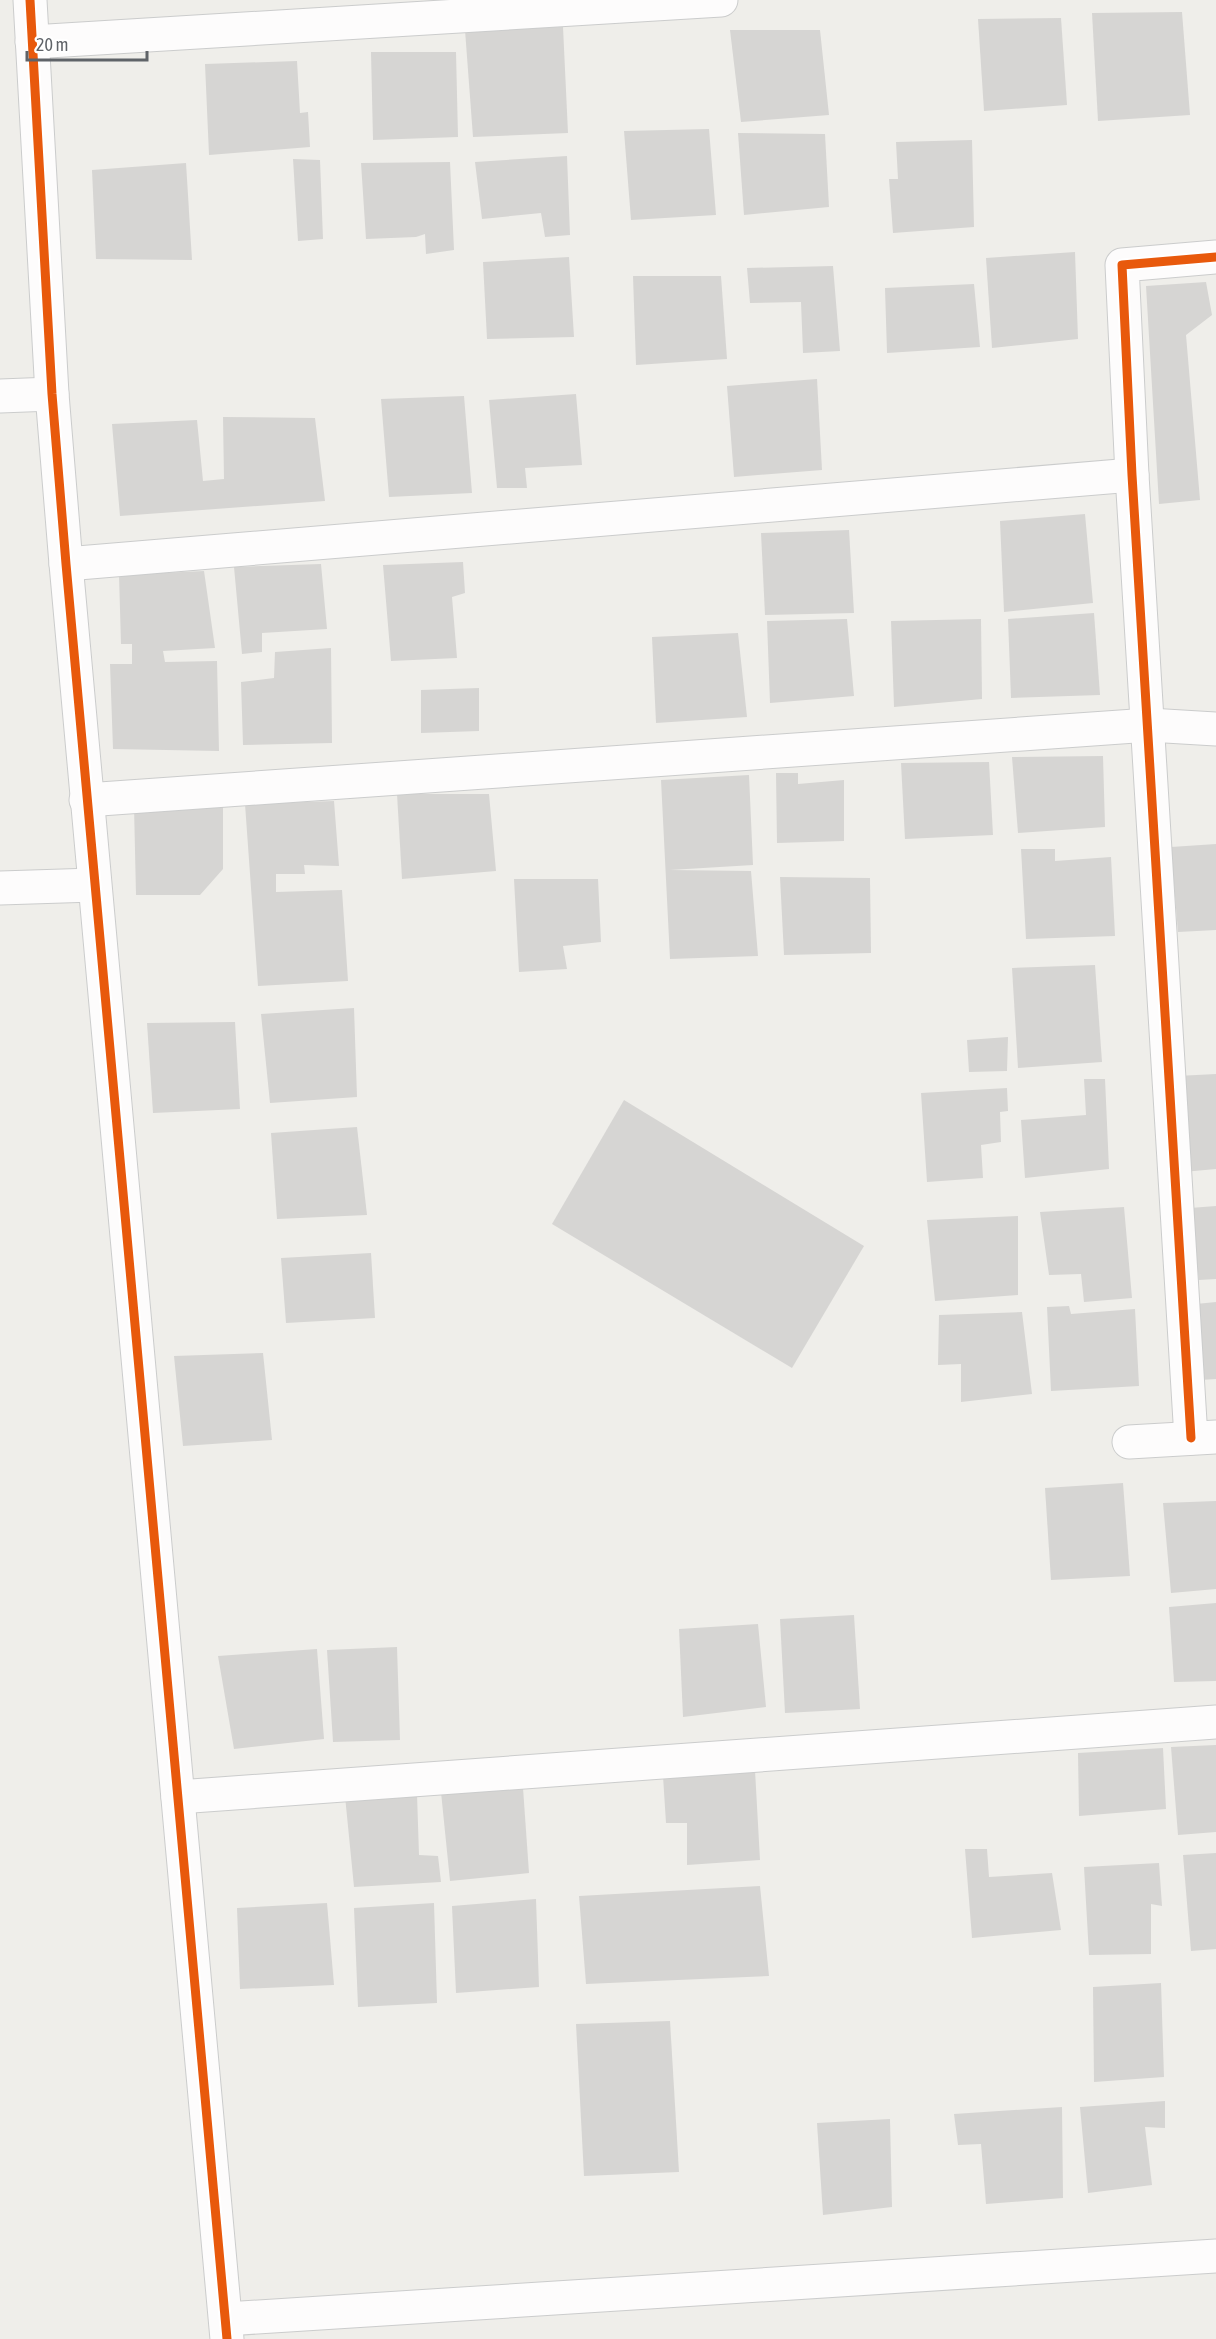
<svg xmlns="http://www.w3.org/2000/svg" width="1216" height="2339" font-family="'Asap Condensed',sans-serif">
<style>
.building{fill:#d6d5d3}
.lines{fill:none;stroke-linecap:round;stroke-linejoin:round}
.minor-casing{stroke:#cbcccc;stroke-width:35}
.minor{stroke:#fdfcfc;stroke-width:33}
.cycleway-casing{stroke:#fff;stroke-width:13}
.cycleway{stroke:#e8590c;stroke-width:9}
</style>
<rect width="100%" height="100%" fill="#efeeea"/>
<!-- building -->
<g class="building">
<polygon points="1182,12 1190,115 1098,121 1092,13"/>
<polygon points="1061,18 1067,105 984,111 978,19"/>
<polygon points="563,27 568,133 473,137 465,30"/>
<polygon points="730,30 820,30 829,115 741,122"/>
<polygon points="371,52 456,52 458,137 373,140"/>
<polygon points="297,61 300,113 308,112 310,147 209,155 205,64"/>
<polygon points="709,129 716,215 631,220 624,131"/>
<polygon points="738,133 825,134 829,207 744,215"/>
<polygon points="972,140 974,227 893,233 889,179 898,179 896,142"/>
<polygon points="567,156 570,235 545,237 541,213 482,219 475,162"/>
<polygon points="293,159 320,160 323,239 298,241"/>
<polygon points="450,162 454,250 426,254 425,234 416,237 366,239 361,163"/>
<polygon points="186,163 192,260 96,259 92,170"/>
<polygon points="1075,252 1078,339 992,348 986,258"/>
<polygon points="569,257 574,337 487,339 483,262"/>
<polygon points="833,266 840,351 803,353 801,302 750,303 747,268"/>
<polygon points="633,276 721,276 727,359 636,365"/>
<polygon points="1206,282 1212,315 1186,335 1200,500 1159,504 1146,286"/>
<polygon points="974,284 980,347 887,353 885,288"/>
<polygon points="817,379 822,470 734,477 727,386"/>
<polygon points="576,394 582,465 525,468 527,488 497,488 489,400"/>
<polygon points="464,396 472,493 389,497 381,399"/>
<polygon points="223,417 315,418 325,501 120,516 112,424 197,420 203,481 224,479"/>
<polygon points="1085,514 1093,603 1004,612 1000,521"/>
<polygon points="849,530 854,613 765,615 761,533"/>
<polygon points="463,562 465,593 452,597 457,658 391,661 383,565"/>
<polygon points="321,564 327,629 262,633 262,652 242,654 234,567"/>
<polygon points="204,571 215,648 163,651 165,662 217,661 219,751 113,749 110,664 132,664 132,644 121,644 119,575"/>
<polygon points="1094,613 1100,695 1011,698 1008,619"/>
<polygon points="847,619 854,696 770,703 767,621"/>
<polygon points="981,619 982,699 894,707 891,621"/>
<polygon points="738,633 747,717 656,723 652,637"/>
<polygon points="331,648 332,743 243,745 241,682 274,678 275,652"/>
<polygon points="479,688 479,731 421,733 421,690"/>
<polygon points="1103,756 1105,827 1018,833 1012,757"/>
<polygon points="989,762 993,835 905,839 901,763"/>
<polygon points="776,773 798,773 798,784 844,780 844,841 777,843"/>
<polygon points="749,775 753,865 670,870 751,871 758,956 670,959 661,780"/>
<polygon points="397,794 489,794 496,871 402,879"/>
<polygon points="334,801 339,866 304,865 305,874 276,874 276,892 342,890 348,981 258,986 245,804"/>
<polygon points="134,806 223,806 223,869 200,895 136,895"/>
<polygon points="1216,844 1216,930 1178,932 1171,847"/>
<polygon points="1021,849 1055,849 1055,861 1111,857 1115,936 1026,939"/>
<polygon points="780,877 870,878 871,953 784,955"/>
<polygon points="514,879 598,879 601,942 563,946 567,969 519,972"/>
<polygon points="1095,965 1102,1062 1018,1068 1012,968"/>
<polygon points="354,1008 357,1097 270,1103 261,1014"/>
<polygon points="235,1022 240,1109 153,1113 147,1023"/>
<polygon points="1008,1037 1007,1071 969,1072 967,1040"/>
<polygon points="1216,1074 1216,1169 1183,1172 1177,1076"/>
<polygon points="1084,1079 1105,1079 1109,1169 1025,1178 1021,1120 1086,1115"/>
<polygon points="1007,1088 1008,1111 1000,1112 1001,1142 981,1145 983,1178 927,1182 921,1093"/>
<polygon points="624,1100 864,1246 792,1368 552,1224"/>
<polygon points="357,1127 367,1215 277,1219 271,1133"/>
<polygon points="1216,1206 1216,1279 1199,1280 1190,1208"/>
<polygon points="1124,1207 1132,1298 1084,1302 1081,1274 1049,1275 1040,1212"/>
<polygon points="1018,1216 1018,1295 935,1301 927,1220"/>
<polygon points="371,1253 375,1318 286,1323 281,1258"/>
<polygon points="1216,1302 1216,1379 1200,1380 1196,1304"/>
<polygon points="1069,1306 1071,1314 1135,1309 1139,1386 1051,1391 1047,1307"/>
<polygon points="1022,1312 1032,1394 961,1402 961,1364 938,1365 939,1315"/>
<polygon points="263,1353 272,1440 183,1446 174,1356"/>
<polygon points="1123,1483 1130,1576 1051,1580 1045,1488"/>
<polygon points="1216,1501 1216,1589 1171,1593 1163,1503"/>
<polygon points="1216,1603 1216,1681 1174,1682 1169,1607"/>
<polygon points="854,1615 860,1709 785,1713 780,1619"/>
<polygon points="758,1624 766,1707 683,1717 679,1629"/>
<polygon points="397,1647 400,1740 333,1742 327,1650"/>
<polygon points="317,1649 324,1739 234,1749 218,1656"/>
<polygon points="1216,1745 1216,1832 1178,1835 1171,1747"/>
<polygon points="1163,1748 1166,1809 1079,1816 1078,1753"/>
<polygon points="755,1770 760,1860 687,1865 687,1823 666,1823 663,1776"/>
<polygon points="523,1788 529,1873 450,1881 441,1792"/>
<polygon points="417,1794 419,1855 438,1856 441,1882 354,1887 345,1796"/>
<polygon points="965,1849 987,1849 989,1877 1052,1873 1061,1930 972,1938"/>
<polygon points="1216,1853 1216,1949 1191,1951 1183,1855"/>
<polygon points="1159,1863 1162,1906 1151,1904 1151,1954 1089,1955 1084,1867"/>
<polygon points="760,1886 769,1976 586,1984 579,1896"/>
<polygon points="536,1899 539,1987 456,1993 452,1906"/>
<polygon points="327,1903 334,1985 240,1989 237,1908"/>
<polygon points="434,1903 437,2003 358,2007 354,1908"/>
<polygon points="1161,1983 1164,2077 1094,2082 1093,1987"/>
<polygon points="670,2021 679,2172 584,2176 576,2024"/>
<polygon points="1165,2101 1165,2128 1145,2127 1152,2185 1088,2193 1080,2107"/>
<polygon points="1062,2107 1063,2198 986,2204 981,2144 958,2145 954,2114"/>
<polygon points="890,2119 892,2207 823,2215 817,2123"/>
</g>
<g class="lines">
<!-- minor casing -->
<g class="minor-casing">
<g id="minor">
<polyline points="30,0 52,394 66,564 227,2339"/>
<polyline points="32,42 721,0"/>
<polyline points="0,396 52,394"/>
<polyline points="66,564 1132,475"/>
<polyline points="86,800 1149,725 1216,729"/>
<polyline points="0,888 94,885"/>
<polyline points="1191,1438 1132,475 1122,265 1216,257"/>
<polyline points="1129,1442 1216,1437"/>
<polyline points="178,1797 1216,1722"/>
<polyline points="226,2319 1216,2256"/>
</g>
</g>
<!-- minor -->
<use href="#minor" class="minor"/>
<!-- cycleway casing -->
<g class="cycleway-casing">
<g id="cycleway">
<polyline points="30,0 52,394 66,564 227,2339"/>
<polyline points="1191,1438 1132,475 1122,265 1216,257"/>
</g>
</g>
<!-- cycleway -->
<use href="#cycleway" class="cycleway"/>
</g>
<!-- scale -->
<path d="M27 51v9h120v-9" fill="none" stroke="#5f6368" stroke-width="3"/>
<text x="36" y="51" font-size="18" fill="#5f6368" stroke="#ffffff" stroke-width="4.5" paint-order="stroke">20 m</text>
</svg>
